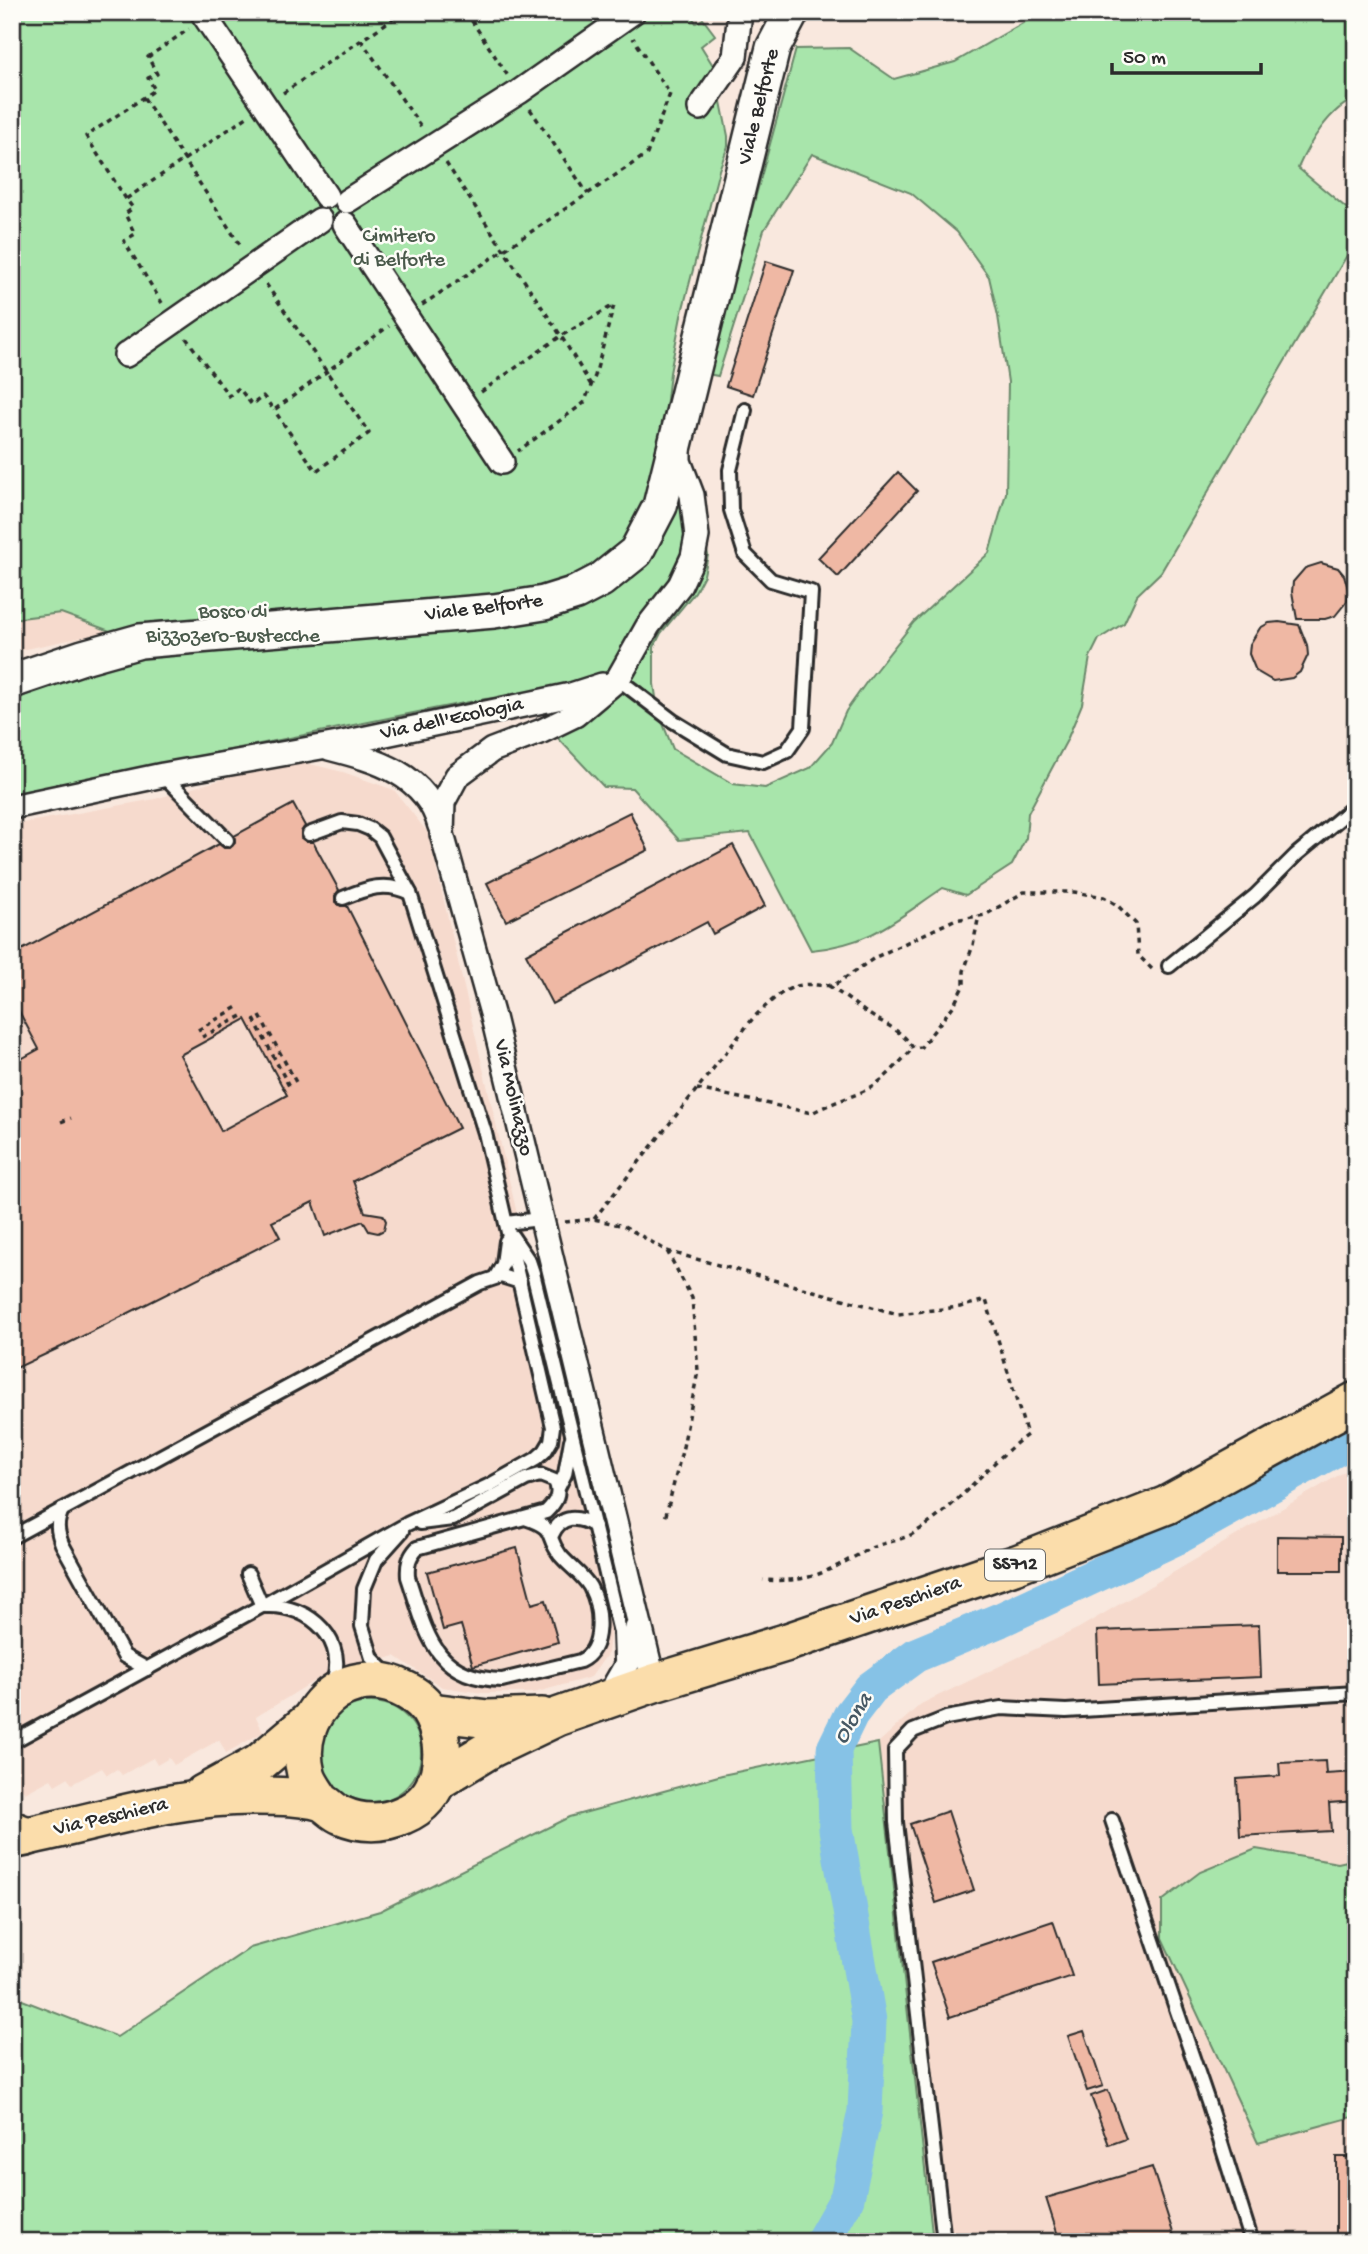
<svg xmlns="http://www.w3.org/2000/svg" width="1368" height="2254" font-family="'Gochi Hand',sans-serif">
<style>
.built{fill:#f6dacd}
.green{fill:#a8e5ab;stroke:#6a886b;stroke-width:2}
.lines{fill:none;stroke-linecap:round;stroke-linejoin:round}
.river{stroke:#86c2e6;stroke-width:35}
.building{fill:#efb8a4;stroke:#2b2b2b;stroke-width:2;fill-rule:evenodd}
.lane-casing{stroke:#2b2b2b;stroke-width:18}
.street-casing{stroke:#2b2b2b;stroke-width:28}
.secondary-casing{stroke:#2b2b2b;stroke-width:38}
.primary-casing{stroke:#2b2b2b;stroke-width:42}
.highway-casing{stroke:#2b2b2b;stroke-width:44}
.path{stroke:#2b2b2b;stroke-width:3.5;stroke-dasharray:5 5;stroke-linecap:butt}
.lane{stroke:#fdfcf7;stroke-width:12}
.street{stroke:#fdfcf7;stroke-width:23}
.secondary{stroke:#fdfcf7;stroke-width:33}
.primary{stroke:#fbddab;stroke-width:37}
.highway{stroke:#fbddab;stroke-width:38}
.labels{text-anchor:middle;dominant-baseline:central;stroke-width:5;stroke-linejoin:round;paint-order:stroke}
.shield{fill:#fdfcf7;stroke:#6a6a68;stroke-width:2}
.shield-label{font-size:19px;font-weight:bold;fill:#2b2b2b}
.street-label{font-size:21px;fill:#2b2b2b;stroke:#fdfcf7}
.park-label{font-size:21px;fill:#4a5a4b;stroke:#fdfcf7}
.water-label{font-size:23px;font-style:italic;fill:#465863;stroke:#fdfcf7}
</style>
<rect width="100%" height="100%" fill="#f9e8de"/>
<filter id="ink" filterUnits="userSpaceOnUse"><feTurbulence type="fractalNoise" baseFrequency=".0143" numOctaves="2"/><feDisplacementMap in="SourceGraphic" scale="14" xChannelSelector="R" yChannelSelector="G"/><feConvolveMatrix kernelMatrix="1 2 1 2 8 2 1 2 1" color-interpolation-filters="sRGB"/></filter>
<g filter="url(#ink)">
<!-- built -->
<g class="built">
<polygon points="61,613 111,631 21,650 12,656 12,619"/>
<polygon points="306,763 343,772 394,790 428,833 612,1620 608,1653 591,1677 534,1693 483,1693 442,1687 395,1656 314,1681 256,1717 263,1732 226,1753 219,1740 174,1765 169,1758 157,1765 153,1758 122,1775 117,1769 107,1775 102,1768 72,1784 67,1778 55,1785 51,1779 25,1793 21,1788 12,1793 12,825 155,799 254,770"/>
<polygon points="1356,1465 1356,2242 933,2242 878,1743 921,1704 1079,1628"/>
</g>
<!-- green -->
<g class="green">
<path d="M12 12H689L696 23 703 19 715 35 701 46 714 67 728 136V146L719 170 681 316 670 373 663 435 704 536 708 555 704 575 695 592 661 633 654 647V684L658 711 673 749 733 784 765 788 810 768 832 743 846 711 868 680 914 622 989 553 1006 493 1008 382 998 316 989 277 957 232 911 193 812 154 764 230 718 376 707 374 796 49 849 48 894 79 955 62 1042 12H1356V99C1331 106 1308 145 1298 168L1356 216V240L1161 572 1137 595 1124 623 1099 639 1090 657 1082 704 1067 740 1028 813 1026 838 1012 865 966 895 943 888C895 920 872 944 811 950L750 833 679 840 632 788 604 787 555 735 544 694 485 699 438 708 12 794V703L37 689 112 665 110 631 61 613 12 619Z"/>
<circle cx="371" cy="1752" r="50"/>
<polygon points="878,1743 933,2242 12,2242 12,1996 117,2037 250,1948 380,1911 569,1817 722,1775"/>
<polygon points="1256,1849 1338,1863 1356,1859 1356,2116 1258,2143 1162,1938 1162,1901 1200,1872"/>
</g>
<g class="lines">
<!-- river -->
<polyline class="river" points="822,2242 847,2198 865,2111 869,2021 836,1829 834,1749 851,1714 871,1688 916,1655 1000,1620 1178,1537 1356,1438"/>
</g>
<!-- building -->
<g class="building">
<polygon points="766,261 794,270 753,395 726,386"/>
<polygon points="898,472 917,491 838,577 818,558"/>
<polygon points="1321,563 1338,568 1344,575 1349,592 1347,601 1335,616 1325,619 1297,619 1292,592 1293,582 1305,568"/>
<polygon points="1279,622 1299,625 1307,645 1308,655 1300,672 1292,678 1273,681 1256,671 1249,654 1250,644 1260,628 1269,623"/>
<path d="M293 804 305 826 301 832V838L307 842H313L339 890 335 896V902L341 906H347L459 1128 353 1181 365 1212 383 1215 386 1221 384 1230 378 1233 369 1231 363 1221 325 1236 313 1202 272 1222 280 1237 61 1347 12 1370V1064L39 1049 12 998V955L219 844 224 848H230L235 843 234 836ZM246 1019 287 1095 221 1131 180 1055Z"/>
<polygon points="630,812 648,850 506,921 487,883"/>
<polygon points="733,845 765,906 713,934 707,922 552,1004 526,954"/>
<polygon points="1277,1536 1341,1537 1341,1571 1277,1571"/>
<polygon points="517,1548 532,1604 546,1600 558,1642 473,1666 461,1625 443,1630 427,1572"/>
<polygon points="1259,1625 1261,1677 1099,1684 1097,1631"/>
<polygon points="1325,1761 1326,1774 1356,1772 1356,1801 1329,1803 1331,1831 1240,1836 1237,1779 1280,1776 1279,1763"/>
<polygon points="948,1811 974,1890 936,1903 910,1824"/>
<polygon points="1053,1921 1072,1976 950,2017 931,1962"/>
<polygon points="1084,2031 1103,2086 1087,2091 1068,2036"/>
<polygon points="1108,2090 1126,2139 1109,2145 1091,2096"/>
<rect x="1336" y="2157" width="20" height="85"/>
<polygon points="1152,2167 1176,2242 1060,2242 1046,2198"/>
</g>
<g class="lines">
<!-- lane casing -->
<g class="lane-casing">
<g id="lane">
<polyline points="618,679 673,721 727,754 763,762 787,751 803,728 811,592 771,580 745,554 731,510 730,470 745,410"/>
<polyline points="163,775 227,840"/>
<path d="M343 898C367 888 385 881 410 893"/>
<polyline points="1169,966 1255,896 1296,855 1356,805"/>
<polyline points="506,1223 540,1219"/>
<polyline points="512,1236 529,1261 533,1273 620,1632 621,1660"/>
<polyline points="496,1276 503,1264 506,1241"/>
<polyline points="558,1488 565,1474 571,1440"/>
<path d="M62 1510C56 1523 57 1531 62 1544L124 1656 147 1669"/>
<path d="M420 1523 453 1519 526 1479 540 1475 555 1481C561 1494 556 1502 546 1512L417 1548C409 1557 407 1564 408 1577 426 1630 432 1679 502 1680L580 1661C605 1650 601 1608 590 1587 583 1575 569 1566 560 1555 544 1534 558 1529 525 1518"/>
<path d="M552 1535C561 1514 578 1516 595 1526"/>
<polyline points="12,1537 480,1283 501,1276 520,1282"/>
<polyline points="248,1574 262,1606"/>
<path d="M266 1606C310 1604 351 1642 331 1687"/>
<polyline points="388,1675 372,1658 362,1626 364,1589 376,1560 402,1531"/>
<polyline points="12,1742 262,1606 407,1524 488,1486 536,1459 545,1451 551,1441 553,1427 485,1133 410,893 380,837 370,829 358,824 342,822 309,834"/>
<polyline points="1112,1820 1209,2105 1252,2242"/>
<polyline points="944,2242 896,1822 895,1750 913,1731 946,1718 1001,1708 1066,1711 1356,1693"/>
</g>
</g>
<!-- street casing -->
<g class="street-casing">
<g id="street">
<polyline points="202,12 326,196"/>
<polyline points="700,108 735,57 740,12"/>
<polyline points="347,201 519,92 633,12"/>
<polyline points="345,224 502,462"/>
<polyline points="126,355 320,220"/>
<path d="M329 748C376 760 426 774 440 826"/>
<polyline points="12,807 163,775 338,744 571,695 602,685"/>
<polyline points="616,1683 631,1657 637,1628"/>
<polyline points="654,1683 493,1017 442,834 443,802 457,776 492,750 542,731 575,715 618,679 648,626 680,585 693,557 697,536 692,495 679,461 679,447"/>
</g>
</g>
<!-- secondary casing -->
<g class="secondary-casing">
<polyline id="secondary" points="12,681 83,657 140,641 494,611 544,603 576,593 601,580 636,552 660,506 773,48 792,12"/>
</g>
<!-- primary casing -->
<g class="primary-casing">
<g id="primary">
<polyline points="431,1712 488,1719 542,1717"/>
<polyline points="436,1782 492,1748 557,1717 654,1683 785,1643 1017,1564 1167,1505 1356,1401"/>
<polyline points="203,1794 258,1764 310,1720"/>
<path d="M12 1830 27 1836C102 1821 178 1795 256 1796 275 1796 300 1796 319 1801 327 1803 333 1812 341 1815 361 1824 383 1824 403 1815 443 1799 450 1752 433 1717 428 1706 418 1697 407 1691 349 1658 290 1712 306 1774 308 1783 316 1793 321 1801"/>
</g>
</g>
<!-- highway casing -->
<g class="highway-casing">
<polyline id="highway" points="12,1839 27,1836"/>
</g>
<!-- path -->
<g class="path">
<polyline points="466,12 508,76"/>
<polyline points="361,40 422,128"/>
<polyline points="283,93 403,12"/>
<polyline points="144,98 242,248"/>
<polyline points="530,109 588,194"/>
<polyline points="446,163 561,336 591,385"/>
<polyline points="126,199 86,136 155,90 148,78 157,74 148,57 189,29"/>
<polyline points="266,284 369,433 316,471 274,410"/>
<polyline points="162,303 124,241 135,234 125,214 133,208 126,199 247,117"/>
<polyline points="422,305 647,154 670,94 633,38"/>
<polyline points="186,338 229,396 239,388 252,405 263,396 274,410 389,326"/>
<polyline points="481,392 561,336 614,305 595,376 584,403 518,451"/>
<path d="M829 986C842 994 854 1004 867 1013 884 1024 902 1030 913 1048L921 1047 954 1005 964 984V971L973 945 979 915"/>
<polyline points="260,1016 297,1084"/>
<polyline points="254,1019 290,1088"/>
<polyline points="198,1030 238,1007"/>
<polyline points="12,1031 22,1025"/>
<polyline points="202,1037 242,1016"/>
<path d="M697 1089 812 1113C830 1103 850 1098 868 1089 886 1079 899 1063 913 1048"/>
<polyline points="61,1122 71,1118"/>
<path d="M594 1219 754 1017C768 1004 783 988 802 985 814 983 825 988 836 984L876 957 954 920 985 915 1024 892H1074L1104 897 1117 905 1136 924 1138 955 1154 971"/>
<polyline points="565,1222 594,1219 624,1226 667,1251 692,1298 698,1371 683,1447 665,1519"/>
<path d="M667 1251 898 1314 960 1307 986 1300 1027 1435C987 1464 956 1509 914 1533 901 1541 883 1542 869 1549 827 1571 813 1583 763 1580"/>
</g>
<!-- lane -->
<use href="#lane" class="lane"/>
<!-- street -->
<use href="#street" class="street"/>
<!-- secondary -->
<use href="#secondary" class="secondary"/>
<!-- primary -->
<use href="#primary" class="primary"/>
<!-- highway -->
<use href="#highway" class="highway"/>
</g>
</g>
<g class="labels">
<!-- shield labels -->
<rect class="shield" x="985" y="1549.5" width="60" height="31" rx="5"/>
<g class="shield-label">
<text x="1015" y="1565">SS712</text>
</g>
<!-- street labels -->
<g class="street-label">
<text transform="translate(760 107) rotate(-76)">Viale Belforte</text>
<text transform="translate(484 609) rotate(-7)">Viale Belforte</text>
<text transform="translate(452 720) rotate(-12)">Via dell'Ecologia</text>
<text transform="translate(512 1098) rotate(77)">Via Molinazzo</text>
<text transform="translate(906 1602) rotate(-19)">Via Peschiera</text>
<text transform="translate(111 1818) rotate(-13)">Via Peschiera</text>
</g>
<!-- park labels -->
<g class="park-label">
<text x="399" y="237">Cimitero<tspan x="399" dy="24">di Belforte</tspan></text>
<text x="233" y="613">Bosco di<tspan x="233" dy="24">Bizzozero-Bustecche</tspan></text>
</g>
<!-- water labels -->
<g class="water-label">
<text transform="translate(854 1719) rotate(-59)">Olona</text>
</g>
</g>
<!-- margin -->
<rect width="1368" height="2254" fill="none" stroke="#fdfcf7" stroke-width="42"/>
<rect x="21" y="21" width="1326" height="2212" fill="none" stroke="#2b2b2b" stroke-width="2.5" filter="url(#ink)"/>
<!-- scale -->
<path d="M1112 63v10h149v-10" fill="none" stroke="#2b2b2b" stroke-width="3.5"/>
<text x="1123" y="63" font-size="21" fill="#2b2b2b" stroke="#fdfcf7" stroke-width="5" paint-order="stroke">50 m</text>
</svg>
